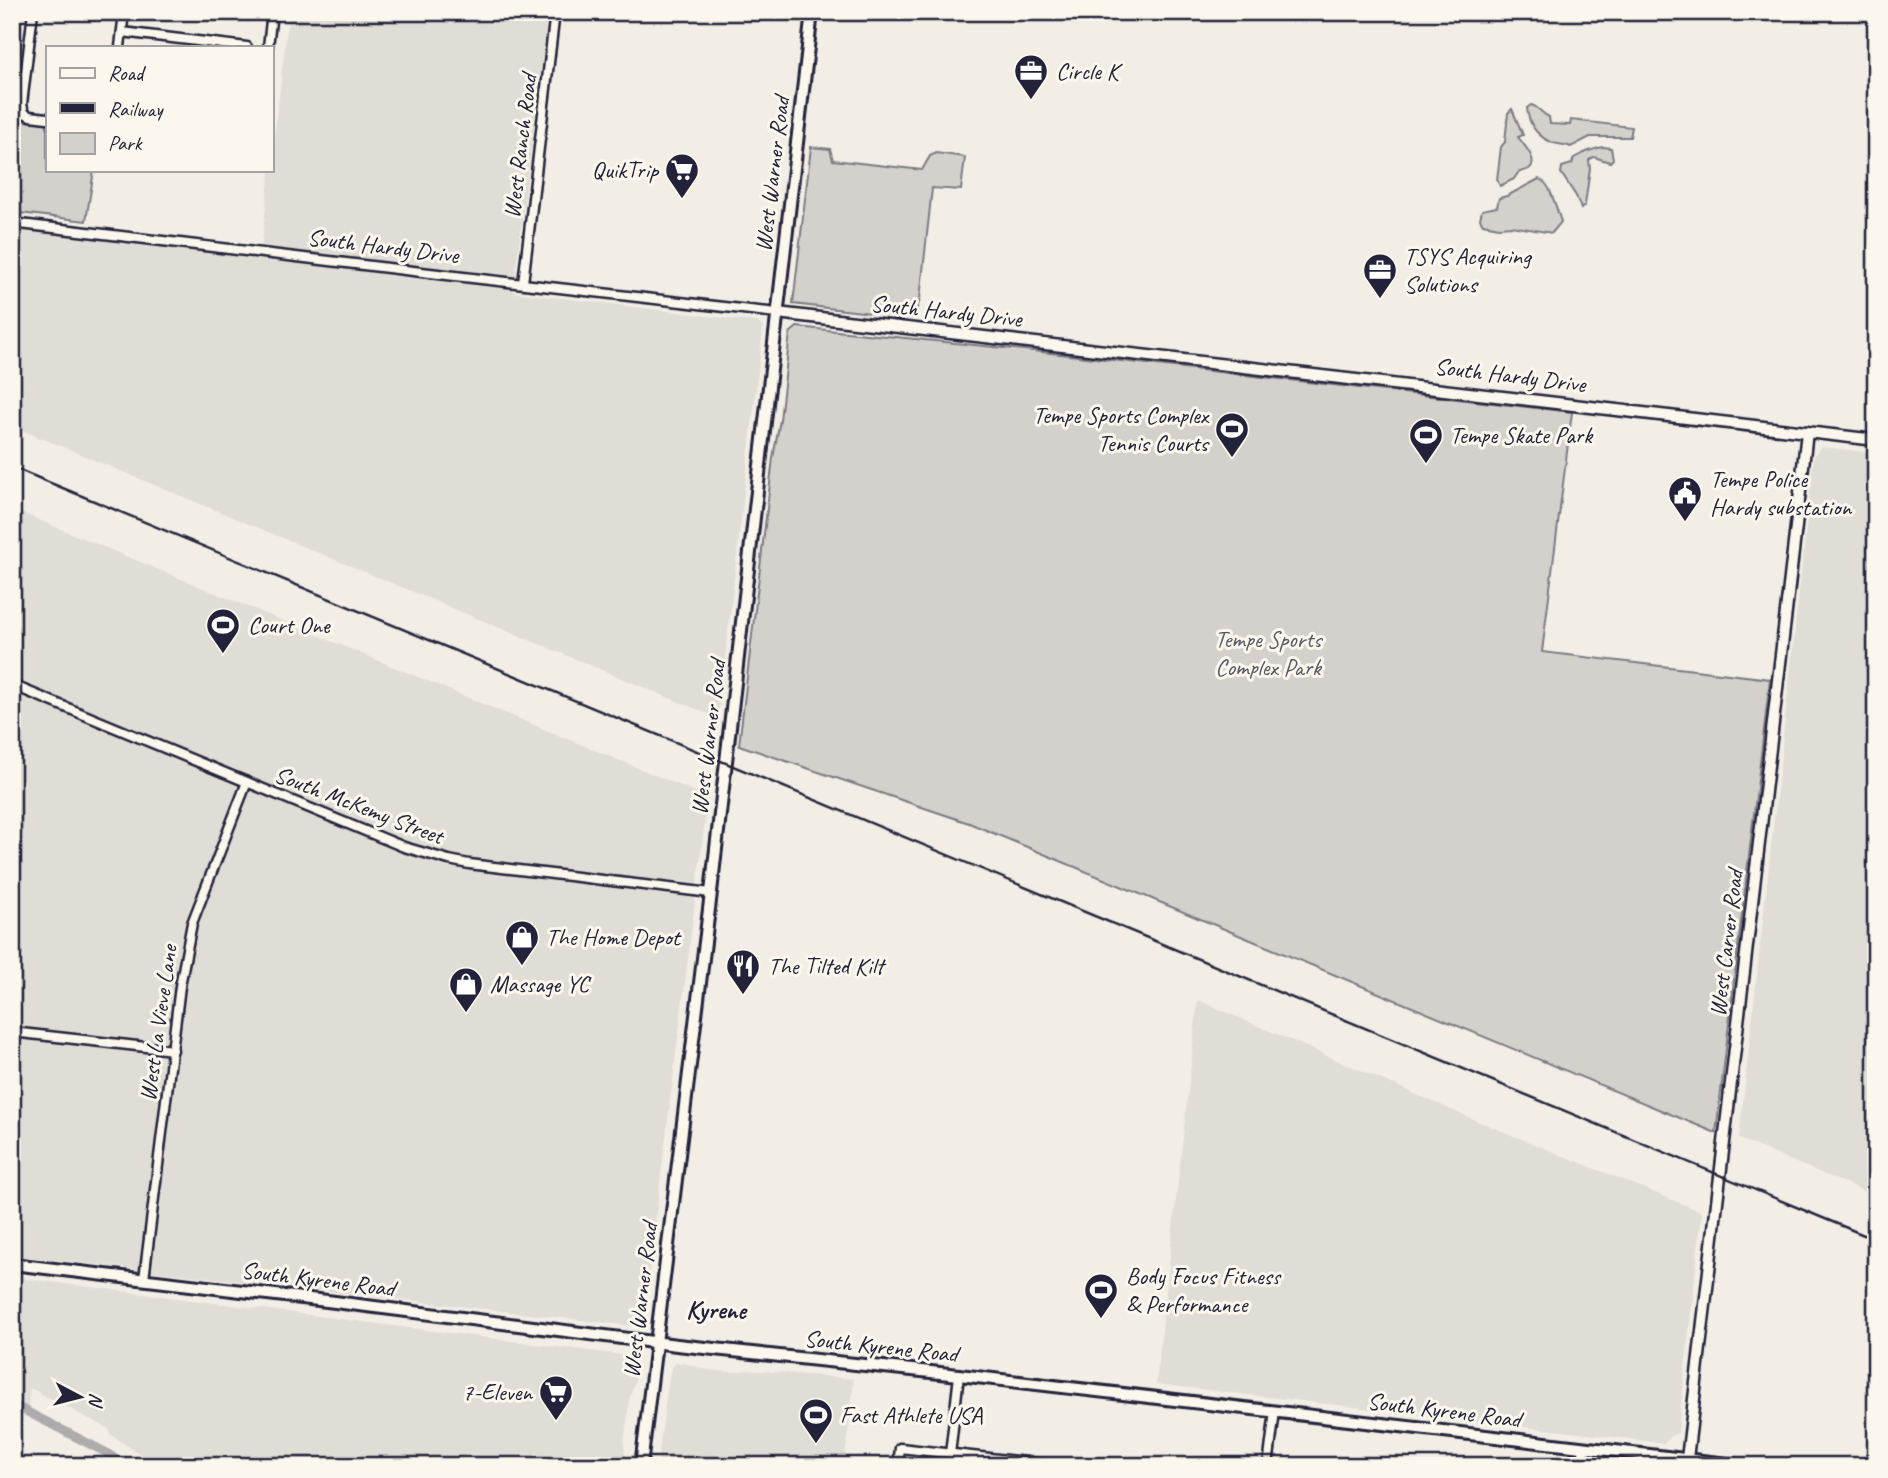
<svg xmlns="http://www.w3.org/2000/svg" width="1888" height="1478" font-family="Caveat,sans-serif">
<style>
.built{fill:#e0dcd6}
.green{fill:#d4d1cc;stroke:#7b7a84;stroke-width:2}
.lines{fill:none;stroke-linecap:round;stroke-linejoin:round}
.canal{stroke:#aeabad;stroke-width:9}
.minor-casing{stroke:#22223b;stroke-width:13}
.tertiary-casing{stroke:#22223b;stroke-width:15}
.secondary-casing{stroke:#22223b;stroke-width:16}
.minor{stroke:#fbf7ec;stroke-width:8}
.tertiary{stroke:#fbf7ec;stroke-width:10}
.secondary{stroke:#fbf7ec;stroke-width:10}
.rail{stroke:#22223b;stroke-width:2.5}
.labels{text-anchor:middle;dominant-baseline:central;stroke-width:6;stroke-linejoin:round;paint-order:stroke}
.poi-label{font-size:24px;fill:#22223b;stroke:#fbf7ec;text-anchor:start}
.street-label{font-size:24px;fill:#22223b;stroke:#fbf7ec}
.park-label{font-size:24px;fill:#575766;stroke:#fbf7ec}
.neighbourhood-label{font-size:26px;font-weight:bold;fill:#22223b;stroke:#fbf7ec}
</style>
<rect width="100%" height="100%" fill="#f2eee5"/>
<filter id="ink" filterUnits="userSpaceOnUse"><feTurbulence type="fractalNoise" baseFrequency=".0143" numOctaves="2"/><feDisplacementMap in="SourceGraphic" scale="14" xChannelSelector="R" yChannelSelector="G"/><feConvolveMatrix kernelMatrix="1 2 1 2 8 2 1 2 1" color-interpolation-filters="sRGB"/></filter>
<g filter="url(#ink)">
<!-- built -->
<g class="built">
<polygon points="289,12 548,12 513,292 756,322 761,325 763,329 718,718 12,426 12,229 260,258"/>
<polygon points="1821,447 1876,453 1876,1196 1739,1139 1814,456"/>
<polygon points="12,509 708,797 643,1320 633,1326 12,1255"/>
<polygon points="1198,1000 1482,1123 1702,1212 1678,1433 1670,1436 1664,1443 1156,1384"/>
<polygon points="12,1277 629,1356 637,1362 638,1369 629,1401 624,1446 626,1466 158,1466 110,1434 109,1429 30,1388 27,1416 12,1409"/>
<polygon points="676,1363 683,1363 708,1370 733,1372 750,1370 854,1379 844,1466 657,1466 669,1377 672,1367"/>
</g>
<!-- green -->
<g class="green">
<path d="M1531 105C1539 107 1542 114 1549 117L1550 124 1570 125 1571 120 1632 127 1630 137H1590L1571 147C1565 144 1560 145 1554 143 1538 138 1528 124 1527 108Z"/>
<path d="M1512 109 1523 135 1518 137C1523 144 1540 161 1529 169 1526 171 1521 171 1518 173L1514 179 1500 186 1497 180 1501 147 1505 142 1508 113Z"/>
<polygon points="12,119 47,123 47,170 94,170 86,221 12,212"/>
<polygon points="811,147 830,149 833,160 922,170 930,156 936,153 965,157 961,190 932,188 920,299 914,318 793,304"/>
<path d="M1603 147 1611 148 1613 159 1610 162 1594 157 1589 160 1590 168 1585 205 1581 209 1576 196 1561 173 1562 167 1572 164 1574 158C1583 153 1592 149 1603 147Z"/>
<path d="M1539 179C1544 182 1545 181 1548 187 1551 191 1560 218 1561 222L1552 233 1511 226 1499 227 1483 224 1480 219 1482 210 1497 207 1499 198 1507 196Z"/>
<polygon points="797,327 1024,350 1572,412 1542,652 1770,679 1716,1133 969,823 739,745 773,458 780,420 790,333"/>
</g>
<g class="lines">
<!-- canal -->
<polyline class="canal" points="12,1404 107,1453 125,1466"/>
<!-- minor casing -->
<g class="minor-casing">
<g id="minor">
<polyline points="33,12 22,104 24,113 30,116 47,118"/>
<polyline points="122,32 247,47"/>
<polyline points="120,47 124,12"/>
<polyline points="268,47 272,12"/>
<polyline points="12,223 455,276 777,313"/>
<polyline points="523,283 555,12"/>
<polyline points="12,685 404,847 449,860 469,864 711,893"/>
<polyline points="12,1032 173,1050"/>
<polyline points="144,1279 180,986 192,923 247,782"/>
<polyline points="950,1454 959,1375"/>
<polyline points="898,1466 900,1448 1062,1466"/>
<polyline points="1268,1466 1275,1411"/>
<polyline points="1582,1466 1584,1447"/>
</g>
</g>
<!-- tertiary casing -->
<g class="tertiary-casing">
<g id="tertiary">
<polyline points="777,313 1876,440"/>
<polyline points="1687,1459 1807,432"/>
</g>
</g>
<!-- secondary casing -->
<g class="secondary-casing">
<g id="secondary">
<polyline points="12,1264 327,1301 677,1345 959,1375 1745,1466"/>
<polyline points="641,1466 710,901 812,12"/>
</g>
</g>
<!-- minor -->
<use href="#minor" class="minor"/>
<!-- tertiary -->
<use href="#tertiary" class="tertiary"/>
<!-- secondary -->
<use href="#secondary" class="secondary"/>
<!-- rail -->
<polyline class="rail" points="12,467 1876,1240"/>
</g>
</g>
<!-- icons -->
<defs>
<g id="office-pin" transform="scale(1.75)"><path d="M0 17L-7.5 6A9.5 9.5 0 1 1 7.5 6Z" fill="#22223b" stroke="#fbf7ec"/><path d="M-6-3h4V-5.5h4V-3h4V5H-6ZM-1-4.5V-3h2v-1.5ZM-6 0V1H6V0Z" fill="#fff"/></g>
<g id="supermarket-pin" transform="scale(1.75)"><path d="M0 17L-7.5 6A9.5 9.5 0 1 1 7.5 6Z" fill="#22223b" stroke="#fbf7ec"/><path d="M-6-5.5h2.5l.6 2H6L4.5 2H-2.5L-4.4-4H-6ZM-1.5 3.2a1.3 1.3 0 1 0 .1 0ZM3 3.2a1.3 1.3 0 1 0 .1 0Z" fill="#fff"/></g>
<g id="stadium-pin" transform="scale(1.75)"><path d="M0 17L-7.5 6A9.5 9.5 0 1 1 7.5 6Z" fill="#22223b" stroke="#fbf7ec"/><path d="M0-5a6.5 5 0 1 0 0 10a6.5 5 0 1 0 0-10ZM-3.5-1.8h7v3.6h-7Z" fill="#fff"/></g>
<g id="civic-pin" transform="scale(1.75)"><path d="M0 17L-7.5 6A9.5 9.5 0 1 1 7.5 6Z" fill="#22223b" stroke="#fbf7ec"/><path d="M-.6-6.5H3V-4.5H.6V-3L4-1V1h2V6H-6V1h2V-1L-.6-3ZM-1.2 2.5V6h2.4V2.5Z" fill="#fff"/></g>
<g id="shop-pin" transform="scale(1.75)"><path d="M0 17L-7.5 6A9.5 9.5 0 1 1 7.5 6Z" fill="#22223b" stroke="#fbf7ec"/><path d="M-5-2.5h2.3a2.7 3.5 0 0 1 5.4 0H5L5.5 6h-11ZM-1.5-2.5h3a1.5 2.3 0 0 0-3 0Z" fill="#fff"/></g>
<g id="restaurant-pin" transform="scale(1.75)"><path d="M0 17L-7.5 6A9.5 9.5 0 1 1 7.5 6Z" fill="#22223b" stroke="#fbf7ec"/><path d="M-5-6h1v4h1v-4h1v4h1v-4h1v5L-1.5 .5V6h-2V.5L-5-1ZM5-6V6H3V1.5H1.5Q1.5-4 5-6Z" fill="#fff"/></g>
</defs>
<g fill-rule="evenodd">
<use href="#office-pin" x="1031" y="71"/>
<use href="#supermarket-pin" x="682" y="170"/>
<use href="#office-pin" x="1380" y="270"/>
<use href="#stadium-pin" x="1232" y="429"/>
<use href="#stadium-pin" x="1426" y="435"/>
<use href="#civic-pin" x="1685" y="493"/>
<use href="#stadium-pin" x="223" y="625"/>
<use href="#shop-pin" x="522" y="937"/>
<use href="#restaurant-pin" x="743" y="966"/>
<use href="#shop-pin" x="466" y="984"/>
<use href="#stadium-pin" x="1101" y="1290"/>
<use href="#supermarket-pin" x="556" y="1392"/>
<use href="#stadium-pin" x="816" y="1415"/>
</g>
<g class="labels">
<!-- poi labels -->
<g class="poi-label">
<text x="1056" y="71">Circle K</text>
<text x="658" y="170" text-anchor="end">QuikTrip</text>
<text x="1404" y="256">TSYS Acquiring<tspan x="1404" dy="28">Solutions</tspan></text>
<text x="1208" y="415" text-anchor="end">Tempe Sports Complex<tspan x="1208" dy="28">Tennis Courts</tspan></text>
<text x="1450" y="435">Tempe Skate Park</text>
<text x="1710" y="479">Tempe Police<tspan x="1710" dy="28">Hardy substation</tspan></text>
<text x="248" y="625">Court One</text>
<text x="546" y="937">The Home Depot</text>
<text x="768" y="966">The Tilted Kilt</text>
<text x="490" y="984">Massage YC</text>
<text x="1126" y="1276">Body Focus Fitness<tspan x="1126" dy="28">&amp; Performance</tspan></text>
<text x="532" y="1392" text-anchor="end">7-Eleven</text>
<text x="840" y="1415">Fast Athlete USA</text>
</g>
<!-- street labels -->
<g class="street-label">
<text transform="translate(520 146) rotate(-83)">West Ranch Road</text>
<text transform="translate(772 174) rotate(-83)">West Warner Road</text>
<text transform="translate(383 246) rotate(7)">South Hardy Drive</text>
<text transform="translate(946 311) rotate(6)">South Hardy Drive</text>
<text transform="translate(1510 375) rotate(7)">South Hardy Drive</text>
<text transform="translate(708 737) rotate(-83)">West Warner Road</text>
<text transform="translate(359 805) rotate(21)">South McKemy Street</text>
<text transform="translate(1726 943) rotate(-83)">West Carver Road</text>
<text transform="translate(158 1023) rotate(-82)">West La Vieve Lane</text>
<text transform="translate(318 1279) rotate(7)">South Kyrene Road</text>
<text transform="translate(640 1300) rotate(-83)">West Warner Road</text>
<text transform="translate(881 1346) rotate(6)">South Kyrene Road</text>
<text transform="translate(1444 1410) rotate(7)">South Kyrene Road</text>
</g>
<!-- park labels -->
<g class="park-label">
<text x="1268" y="639">Tempe Sports<tspan x="1268" dy="28">Complex Park</tspan></text>
</g>
<!-- neighbourhood labels -->
<g class="neighbourhood-label">
<text x="716" y="1309">Kyrene</text>
</g>
</g>
<!-- margin -->
<rect width="1888" height="1478" fill="none" stroke="#fbf7ec" stroke-width="42"/>
<rect x="21" y="21" width="1846" height="1436" fill="none" stroke="#22223b" stroke-width="2.5" filter="url(#ink)"/>
<!-- legend -->
<rect x="46" y="46" width="228" height="126" fill="#fbf7ec" stroke="#a4a2a5" stroke-width="2"/>
<rect x="60" y="68" width="35" height="10" fill="#fbf7ec" stroke="#a4a2a5" stroke-width="2"/>
<text x="108" y="80" font-size="21" fill="#22223b">Road</text>
<rect x="60" y="103" width="35" height="10" fill="#22223b" stroke="#a4a2a5" stroke-width="2"/>
<text x="108" y="116" font-size="21" fill="#22223b">Railway</text>
<rect x="60" y="133" width="35" height="21" fill="#d4d1cc" stroke="#a4a2a5" stroke-width="2"/>
<text x="108" y="150" font-size="21" fill="#22223b">Park</text>
<!-- north arrow -->
<g transform="translate(80 1397) rotate(97)" stroke="#fbf7ec" stroke-width="5" paint-order="stroke">
<path d="M0-5L12 26L0 18L-12 26Z" fill="#22223b"/>
<text y="-10" font-size="19" font-weight="bold" text-anchor="middle" fill="#22223b">N</text>
</g>
</svg>
